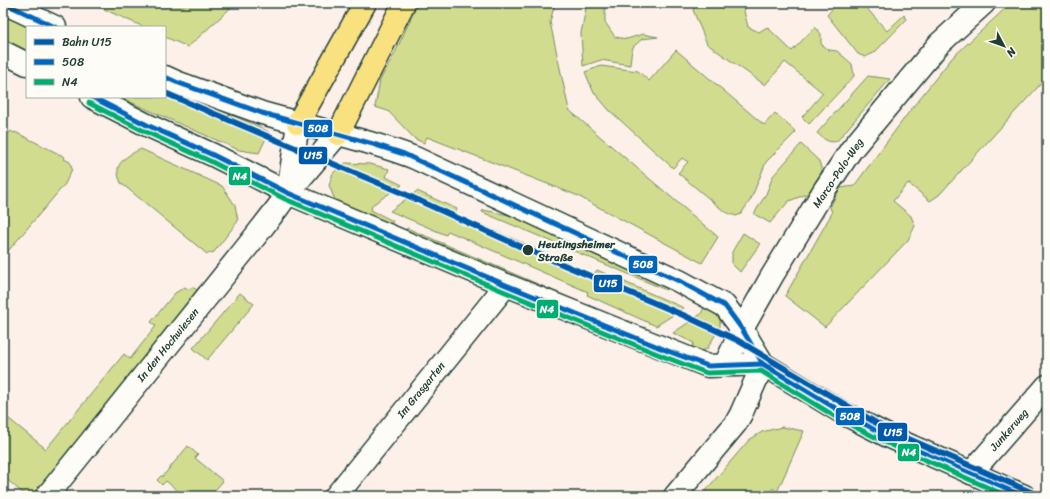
<svg xmlns="http://www.w3.org/2000/svg" width="1050" height="499" font-family="Sriracha,sans-serif">
<style>
.green{fill:#d1dc8f;stroke:#788c62}
.lines{fill:none;stroke-linecap:round;stroke-linejoin:round}
.minor-casing{stroke:#1f3d34;stroke-width:25}
.tertiary-casing{stroke:#1f3d34;stroke-width:25}
.secondary-casing{stroke:#1f3d34;stroke-width:25}
.trunk-casing{stroke:#1f3d34;stroke-width:25}
.minor{stroke:#fdfcf7;stroke-width:22}
.tertiary{stroke:#fdfcf7;stroke-width:22}
.secondary{stroke:#fdfcf7;stroke-width:22}
.trunk{stroke:#fae180;stroke-width:22}
.bus-1-casing{stroke:#fdfcf7;stroke-width:8}
.bus-2-casing{stroke:#fdfcf7;stroke-width:8}
.bus-1{stroke:#0065bd;stroke-width:5}
.bus-2{stroke:#00ad70;stroke-width:5}
.rail-1-casing{stroke:#fdfcf7;stroke-width:9}
.rail-1{stroke:#005aab;stroke-width:6}
.stop-dot{fill:#1f3d34;stroke:#fdfcf7;stroke-width:1.5}
.labels{text-anchor:middle;dominant-baseline:central;stroke-width:4;stroke-linejoin:round;paint-order:stroke}
.street-label{font-size:11px;fill:#1f3d34;stroke:#fdfcf7}
.stop-label{font-size:11px;font-weight:bold;fill:#1f3d34;stroke:#fdfcf7;text-anchor:start}
.line-badge{stroke:#fdfcf7;stroke-width:1.5}
.badge-label{font-size:11px;text-anchor:middle;font-weight:bold;fill:#fff}
</style>
<rect width="100%" height="100%" fill="#fcf0e9"/>
<filter id="ink" filterUnits="userSpaceOnUse"><feTurbulence type="fractalNoise" baseFrequency=".025" numOctaves="2"/><feDisplacementMap in="SourceGraphic" scale="8" xChannelSelector="R" yChannelSelector="G"/><feConvolveMatrix kernelMatrix="1 2 1 2 8 2 1 2 1" color-interpolation-filters="sRGB"/></filter>
<g filter="url(#ink)">
<!-- green -->
<g class="green">
<polygon points="90,3 236,3 188,47 165,37 165,27 144,27"/>
<polygon points="418,3 555,3 550,22 569,110 718,237 702,263 576,195 427,137 424,143 415,139 388,111 375,107 380,80 394,55"/>
<polygon points="587,3 610,3 605,8 605,22 615,37 627,39 643,34 658,37 642,39 633,47 631,55 630,65 601,60 583,66 581,33"/>
<polygon points="697,3 747,3 744,11 748,27 759,32 767,27 792,51 815,27 821,34 821,44 829,50 837,51 852,64 854,76 809,124 802,117 823,93 785,62 765,85 707,44 693,10"/>
<polygon points="838,3 862,3 887,31 904,15 906,20 874,53 865,57 858,54 827,15"/>
<polygon points="1011,3 1047,3 1047,77 939,195 930,201 908,183 893,201 911,216 915,226 908,240 825,327 785,296 832,213 830,207 840,188 854,186 912,108 952,58"/>
<polygon points="3,12 30,27 27,27 27,55 3,42"/>
<polygon points="676,50 764,125 775,113 796,132 766,162 751,199 741,214 736,216 725,212 678,173 688,162 682,158 673,168 609,110 593,91 585,72 601,66 638,71 649,81"/>
<path d="M868 76 890 79 837 141C828 144 823 138 817 133Z"/>
<polygon points="165,88 260,127 269,132 259,153 239,150 119,97 165,97"/>
<polygon points="11,131 14,133 15,132 65,157 64,159 70,162 72,169 65,184 3,257 3,140"/>
<polygon points="801,144 819,161 822,171 818,179 807,194 789,201 770,223 754,214 766,194 773,176"/>
<path d="M141 149 222 186 235 205 238 221 214 252 207 254 121 183C120 180 118 176 118 173 116 161 132 153 141 149Z"/>
<polygon points="345,163 370,164 389,169 386,177 402,185 372,205 371,210 393,221 388,229 346,208 334,198 329,185 333,173"/>
<polygon points="417,191 457,209 455,213 594,274 597,270 684,308 656,326 587,295 588,292 448,231 446,235 390,211"/>
<polygon points="483,210 525,218 668,286 666,290 482,212"/>
<polygon points="407,228 638,327 404,235"/>
<polygon points="743,233 760,244 740,272 732,264 732,252"/>
<polygon points="185,287 189,290 192,287 197,290 199,287 205,291 38,496 26,496 3,476 3,414 46,449 124,354 130,359 156,326 151,322 175,293"/>
<polygon points="240,293 254,304 207,360 193,348"/>
<polygon points="705,305 711,308 720,317 720,327 707,349 699,352 690,350 694,343 673,333 701,314"/>
<polygon points="782,427 804,431 777,492 773,488 767,496 701,496 749,440 762,432"/>
<polygon points="188,446 198,455 195,458 223,481 210,496 184,496 166,481 162,485 157,480 161,476 163,476"/>
</g>
<g class="lines">
<!-- minor casing -->
<g class="minor-casing">
<g id="minor">
<polyline points="725,365 742,329 772,276 825,189 851,150 939,44 984,3"/>
<polyline points="971,473 1047,386"/>
<polyline points="47,496 247,247 279,206 288,193"/>
<polyline points="336,496 506,285"/>
<polyline points="675,496 736,423 741,414 763,364"/>
</g>
</g>
<!-- tertiary casing -->
<g class="tertiary-casing">
<g id="tertiary">
<path d="M338 134C364 141 390 148 415 158L679 281 725 306 742 329 763 364 845 414 888 436 1024 496"/>
<polyline points="288,193 506,285 708,366 763,364"/>
</g>
</g>
<!-- secondary casing -->
<g class="secondary-casing">
<g id="secondary">
<polyline points="4,3 55,27"/>
<polyline points="3,52 27,64"/>
<polyline points="165,77 176,82 262,113 338,134 288,193"/>
<polyline points="92,97 147,125 213,155 288,193"/>
<polyline points="288,193 298,123"/>
</g>
</g>
<!-- trunk casing -->
<g class="trunk-casing">
<g id="trunk">
<polyline points="298,123 365,3"/>
<polyline points="338,134 404,3"/>
</g>
</g>
<!-- minor -->
<use href="#minor" class="minor"/>
<!-- tertiary -->
<use href="#tertiary" class="tertiary"/>
<!-- secondary -->
<use href="#secondary" class="secondary"/>
<!-- trunk -->
<use href="#trunk" class="trunk"/>
<!-- bus-1 casing -->
<g class="bus-1-casing">
<g id="bus-1">
<polyline points="4,3 55,27"/>
<polyline points="165,77 176,82 262,113 373,144 404,154 679,281 725,306 742,329 763,364 845,414 888,436 1024,496"/>
<polyline points="92,97 147,125 213,155 288,193 506,285 668,351 708,366 763,364"/>
</g>
</g>
<!-- bus-2 casing -->
<g class="bus-2-casing">
<polyline id="bus-2" points="89,103 144,131 210,161 285,199 503,291 665,357 707,373 761,371 841,420 885,442 1007,496"/>
</g>
<!-- bus-1 -->
<use href="#bus-1" class="bus-1"/>
<!-- bus-2 -->
<use href="#bus-2" class="bus-2"/>
<!-- rail-1 casing -->
<g class="rail-1-casing">
<polyline id="rail-1" points="165,93 400,192 526,249 683,315 737,340 888,430 1040,496"/>
</g>
<!-- rail-1 -->
<use href="#rail-1" class="rail-1"/>
</g>
</g>
<!-- markers -->
<circle class="stop-dot" cx="528" cy="250" r="6"/>
<g class="labels">
<!-- street labels -->
<g class="street-label">
<text transform="translate(838 173) rotate(-56)">Marco-Polo-Weg</text>
<text transform="translate(168 345) rotate(-51)">In den Hochwiesen</text>
<text transform="translate(421 390) rotate(-51)">Im Grasgarten</text>
<text transform="translate(1009 430) rotate(-49)">Junkerweg</text>
</g>
<!-- stop labels -->
<g class="stop-label">
<text x="538" y="244">Heutingsheimer<tspan x="538" dy="13">Straße</tspan></text>
</g>
</g>
<g class="line-badge">
<rect x="303" y="119" width="30" height="19" rx="4" fill="#0065bd"/>
<rect x="298" y="146" width="30" height="19" rx="4" fill="#005aab"/>
<rect x="228" y="166" width="23" height="20" rx="4" fill="#00ad70"/>
<rect x="628" y="255" width="30" height="19" rx="4" fill="#0065bd"/>
<rect x="593" y="274" width="30" height="19" rx="4" fill="#005aab"/>
<rect x="536" y="299" width="23" height="20" rx="4" fill="#00ad70"/>
<rect x="835" y="407" width="30" height="19" rx="4" fill="#0065bd"/>
<rect x="877" y="422" width="31" height="20" rx="4" fill="#005aab"/>
<rect x="897" y="443" width="23" height="19" rx="4" fill="#00ad70"/>
</g>
<g class="badge-label">
<text x="318" y="132">508</text>
<text x="313" y="159">U15</text>
<text x="240" y="180">N4</text>
<text x="643" y="268">508</text>
<text x="608" y="287">U15</text>
<text x="547" y="313">N4</text>
<text x="850" y="420">508</text>
<text x="893" y="436">U15</text>
<text x="909" y="456">N4</text>
</g>
<!-- margin -->
<rect width="1050" height="499" fill="none" stroke="#fdfcf7" stroke-width="16"/>
<rect x="8" y="8" width="1034" height="483" fill="none" stroke="#1f3d34" stroke-width="1.5" filter="url(#ink)"/>
<!-- legend -->
<rect x="26" y="26" width="140" height="72" fill="#fdfcf7" stroke="#a4b0a9"/>
<rect x="34" y="39" width="20" height="6" fill="#005aab" stroke="#a4b0a9"/>
<text x="62" y="46" font-size="12" fill="#1f3d34">Bahn U15</text>
<rect x="34" y="59" width="20" height="6" fill="#0065bd" stroke="#a4b0a9"/>
<text x="62" y="66" font-size="12" fill="#1f3d34">508</text>
<rect x="34" y="79" width="20" height="6" fill="#00ad70" stroke="#a4b0a9"/>
<text x="62" y="86" font-size="12" fill="#1f3d34">N4</text>
<!-- north arrow -->
<g transform="translate(1004 46) rotate(131)" stroke="#fdfcf7" stroke-width="3" paint-order="stroke">
<path d="M0-3L7 15L0 10L-7 15Z" fill="#1f3d34"/>
<text y="-6" font-size="11" font-weight="bold" text-anchor="middle" fill="#1f3d34">N</text>
</g>
</svg>
